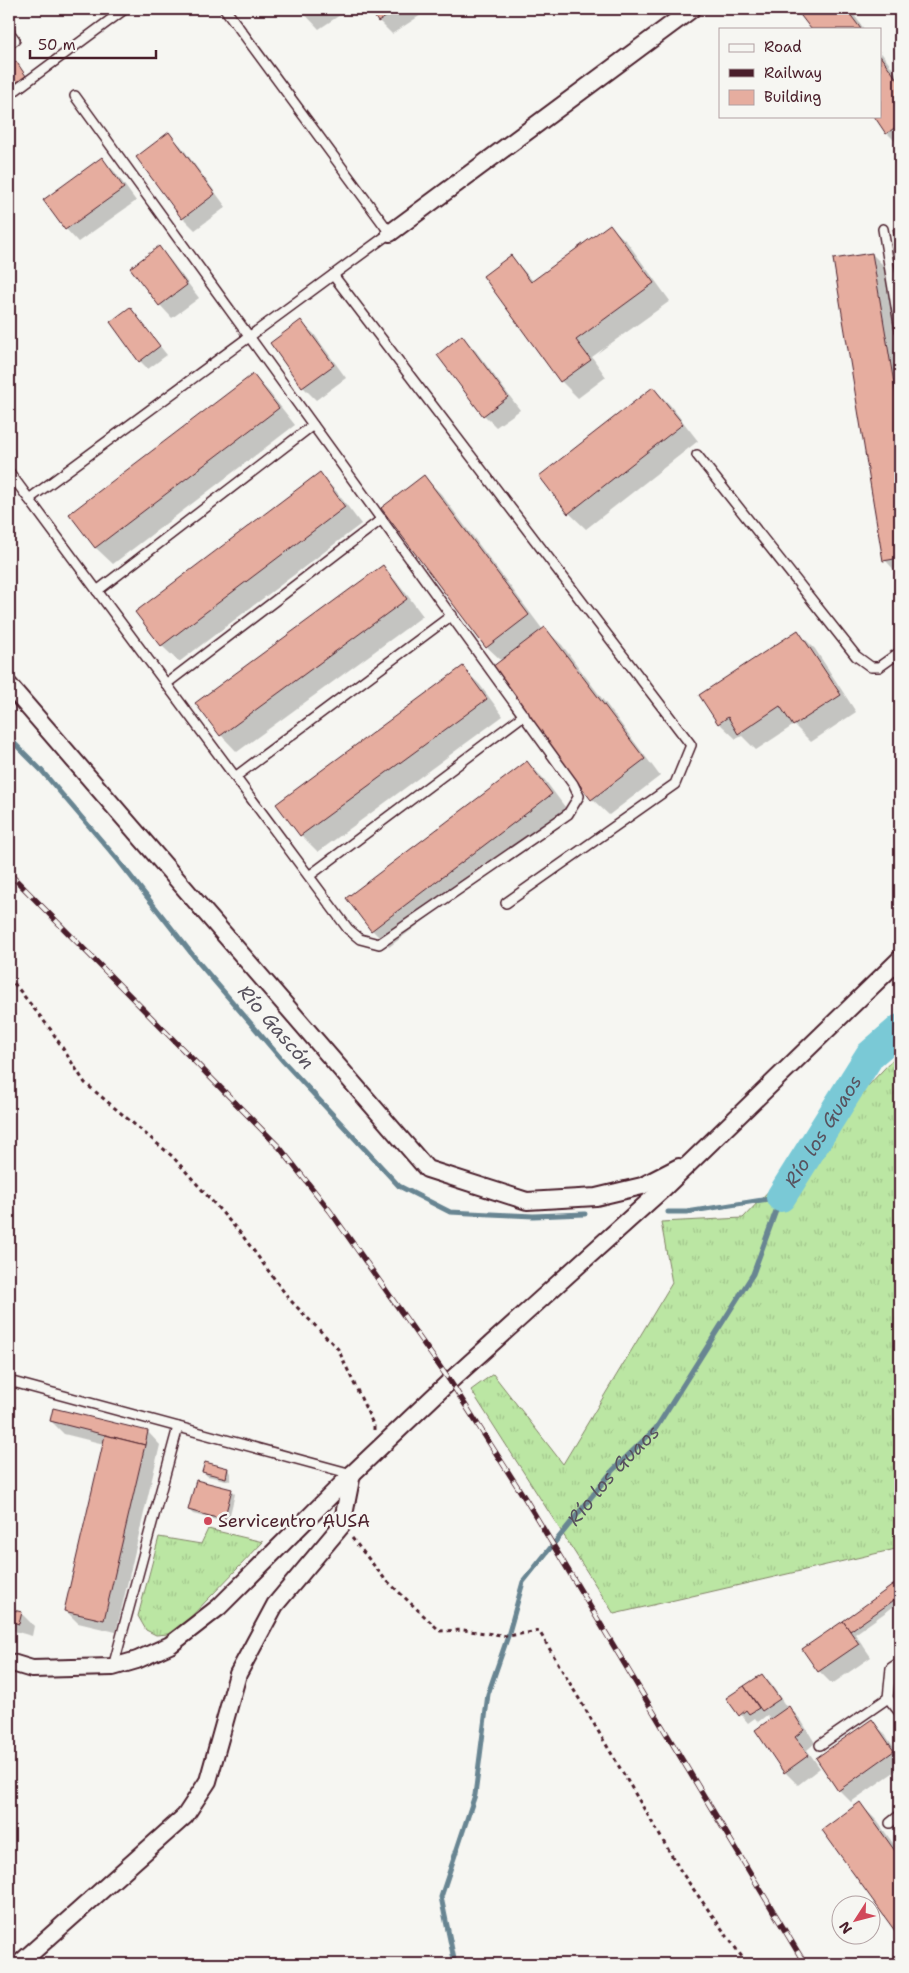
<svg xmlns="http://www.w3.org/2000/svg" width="909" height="1973" font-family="'Shantell Sans',sans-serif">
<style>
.grass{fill:url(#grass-tufts);stroke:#828267}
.shadow{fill:#0003}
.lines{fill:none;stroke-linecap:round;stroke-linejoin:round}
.stream{stroke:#678592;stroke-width:5}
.river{stroke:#7ac9d6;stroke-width:30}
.building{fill:#e6ad9f;stroke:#4a1f2b}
.lane-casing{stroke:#4a1f2b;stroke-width:12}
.street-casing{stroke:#4a1f2b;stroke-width:20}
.path{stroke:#4a1f2b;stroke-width:3;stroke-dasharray:4 4;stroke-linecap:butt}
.lane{stroke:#f6f6f2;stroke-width:9}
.street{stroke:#f6f6f2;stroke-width:16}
.rail-casing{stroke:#4a1f2b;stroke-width:5.5}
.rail{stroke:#f6f6f2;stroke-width:4;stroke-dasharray:11;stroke-linecap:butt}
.poi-dot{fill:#d1495b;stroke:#f6f6f2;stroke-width:2}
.labels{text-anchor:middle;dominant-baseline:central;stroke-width:5;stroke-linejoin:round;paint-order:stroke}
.poi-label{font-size:18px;fill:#4a1f2b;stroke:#f6f6f2;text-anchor:start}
.water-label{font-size:19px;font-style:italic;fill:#58525e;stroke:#f6f6f2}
</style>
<defs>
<pattern id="grass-tufts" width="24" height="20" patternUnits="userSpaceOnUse" patternTransform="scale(1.25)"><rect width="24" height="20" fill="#bbe6a3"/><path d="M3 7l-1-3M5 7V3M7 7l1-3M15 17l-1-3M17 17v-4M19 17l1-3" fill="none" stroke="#a2c58c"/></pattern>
</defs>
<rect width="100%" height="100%" fill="#f6f6f2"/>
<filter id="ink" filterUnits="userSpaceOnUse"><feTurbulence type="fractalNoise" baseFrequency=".02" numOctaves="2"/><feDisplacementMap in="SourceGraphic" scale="10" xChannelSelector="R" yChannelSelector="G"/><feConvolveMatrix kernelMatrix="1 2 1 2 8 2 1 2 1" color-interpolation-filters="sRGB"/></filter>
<g filter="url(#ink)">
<!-- grass -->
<g class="grass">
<polygon points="900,1052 900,1548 614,1614 471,1390 493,1374 563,1464 672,1283 661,1222 743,1218"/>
<polygon points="208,1529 263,1542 185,1623 168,1634 156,1635 146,1630 138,1616 159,1537 201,1544"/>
</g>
<!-- shadow -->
<g class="shadow">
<polygon points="300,9 349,9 319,29"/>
<polygon points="371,9 430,9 392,34 379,21"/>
<polygon points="805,9 850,9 864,29 812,29 800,12"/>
<polygon points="880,51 900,79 900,146 887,133 880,116"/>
<polygon points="16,63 29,80 9,95 9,68"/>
<polygon points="168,134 181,146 226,207 195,230 183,218"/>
<polygon points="102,159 115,172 136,201 78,242 66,229"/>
<polygon points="610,226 627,242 670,301 592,357 606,377 578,398 561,381 484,276 511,257 534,282"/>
<polygon points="159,248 171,261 199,298 172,318 160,305"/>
<polygon points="872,254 889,271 900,340 900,576 885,560"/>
<polygon points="130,309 167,355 148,369 140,361"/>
<polygon points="301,322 314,334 346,378 316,400 303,387"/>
<polygon points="462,337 475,350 520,410 496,427 484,415"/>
<polygon points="253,375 269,392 295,425 113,564 96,548 71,515"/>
<polygon points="653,388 670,405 698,441 586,529 569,513"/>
<polygon points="319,474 336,491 361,524 179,662 162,646 137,612"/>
<polygon points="424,477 441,494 543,630 545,629 562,645 660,776 609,815 592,799 502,661 487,647"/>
<polygon points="382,567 399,584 423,616 237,752 221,735"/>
<polygon points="798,632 815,649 856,712 811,742 794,725 756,750 742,736 736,739 719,723"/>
<polygon points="463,668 480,685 503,716 318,852 301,835"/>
<polygon points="527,762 544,779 568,811 389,947 372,930 348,898"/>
<polygon points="51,1421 148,1432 160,1445 116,1632 78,1623 65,1610 104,1444 64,1434"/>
<polygon points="228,1469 231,1473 230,1481 207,1476 204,1472"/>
<polygon points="231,1490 235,1494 228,1523 193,1514 189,1510"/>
<polygon points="900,1582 900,1602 855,1634 871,1657 832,1684 819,1671 804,1649"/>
<polygon points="9,1610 21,1613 34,1626 32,1636 14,1631 12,1641 9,1640"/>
<polygon points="762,1675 771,1684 787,1708 789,1707 801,1720 815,1743 807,1750 820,1768 798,1785 785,1772 757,1731 772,1720 767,1715 758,1722 755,1718 748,1723 728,1699"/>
<polygon points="872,1721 884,1733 900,1756 900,1768 851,1802 839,1790"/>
<polygon points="860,1804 877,1821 900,1853 900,1936 824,1830"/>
</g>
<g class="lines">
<!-- stream -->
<g class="stream">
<polyline points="9,738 42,771 118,860 199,963 283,1061 399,1186 450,1212 533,1216 585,1214"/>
<path id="s1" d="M455 1964 441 1897 475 1795 488 1694 508 1636 523 1582 613 1470 656 1428 753 1274 781 1197 687 1212H668"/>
</g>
<!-- river -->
<path class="river" id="s2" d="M781 1197 870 1055 900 1029"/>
</g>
<!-- building -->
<g class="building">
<polygon points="370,9 398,9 378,22"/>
<polygon points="803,9 846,9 861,29 811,29 798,12"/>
<polygon points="880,56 900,83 900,124 886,134 874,116 880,116"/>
<polygon points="16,61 26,76 9,88 9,67"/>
<polygon points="169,132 215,194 182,219 136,157"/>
<polygon points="102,157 124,188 65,230 43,200"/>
<polygon points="610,224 654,283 576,340 591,360 560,382 483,276 511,255 531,282"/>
<polygon points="900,228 900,278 893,229"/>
<polygon points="159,246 187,285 159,306 130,268"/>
<polygon points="872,253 900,419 900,558 883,561 833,259"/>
<polygon points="130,307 160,346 139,362 110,322"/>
<polygon points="301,320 334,365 302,388 270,343"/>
<polygon points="462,335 508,397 483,416 437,355"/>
<polygon points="253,374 279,408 95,548 69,514"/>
<polygon points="653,387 683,424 568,514 539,476"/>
<polygon points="320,472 345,507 161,646 135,612"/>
<polygon points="424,475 529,615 486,648 381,508"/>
<polygon points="383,565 407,599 220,736 195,703"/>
<polygon points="545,627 645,759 591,800 492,667"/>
<polygon points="798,630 841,695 793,726 780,706 738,734 728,717 718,724 699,695"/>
<polygon points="463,666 487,699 300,836 276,804"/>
<polygon points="527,761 552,794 371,931 346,898"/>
<polygon points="53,1408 148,1431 145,1445 50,1421"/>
<polygon points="105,1435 145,1445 104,1620 64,1611"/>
<polygon points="205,1462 228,1468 226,1478 202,1472"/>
<polygon points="196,1480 232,1489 224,1520 188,1510"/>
<polygon points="900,1580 900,1596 850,1631 843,1621"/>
<polygon points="9,1609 22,1612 19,1624 9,1621"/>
<polygon points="843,1621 859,1644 818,1672 802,1649"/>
<polygon points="762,1674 780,1699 762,1711 744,1686"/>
<polygon points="744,1686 759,1708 749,1714 746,1710 739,1716 726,1698"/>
<polygon points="789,1706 804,1730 795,1737 809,1755 784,1773 755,1730"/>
<polygon points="872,1719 894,1751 838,1791 816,1758"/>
<polygon points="860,1802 900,1858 900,1938 822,1830"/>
</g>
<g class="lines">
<!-- lane casing -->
<g class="lane-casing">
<g id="lane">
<polyline points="9,32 15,40 9,44"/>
<polyline points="9,95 125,9"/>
<polyline points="883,229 900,330"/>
<polyline points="333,275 691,745 675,784 506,903"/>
<polyline points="697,455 856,656 871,667 879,667 900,652"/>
<polyline points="9,472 348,929 360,939 379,944 568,814 579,796 573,784 75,96"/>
<polyline points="29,499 390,233 225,9"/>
<polyline points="97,591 313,425"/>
<polyline points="166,684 382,519"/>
<polyline points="235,777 452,615"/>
<polyline points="309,876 524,715"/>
<polyline points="9,1381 352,1474"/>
<polyline points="900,1662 891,1668 888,1698 900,1713"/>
<polyline points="113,1667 178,1427"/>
<polyline points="820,1745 888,1698"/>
<polyline points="890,1823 900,1815"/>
</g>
</g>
<!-- street casing -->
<g class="street-casing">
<g id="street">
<polyline points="390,233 692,9"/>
<polyline points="9,685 427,1169 527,1201 596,1197 642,1186 679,1167"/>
<polyline points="9,1662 32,1669 113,1667 137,1660 170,1645 219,1607 352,1474 450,1381 664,1188 900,959"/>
<polyline points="19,1964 185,1816 208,1781 238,1674 275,1605 342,1525 352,1474"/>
</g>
</g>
<!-- path -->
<g class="path">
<polyline points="9,977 51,1030 85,1083 172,1156 242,1235 290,1300 338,1349 374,1426 374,1431"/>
<polyline points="352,1538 384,1578 440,1631 463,1630 508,1636 539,1631 682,1873 747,1964"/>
</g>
<!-- lane -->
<use href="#lane" class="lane"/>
<!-- street -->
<use href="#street" class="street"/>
<!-- rail casing -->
<g class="rail-casing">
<polyline id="rail" points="9,873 280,1148 330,1211 450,1381 526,1500 805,1964"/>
</g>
<!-- rail -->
<use href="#rail" class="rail"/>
</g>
</g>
<!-- markers -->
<circle class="poi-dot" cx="208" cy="1521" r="5"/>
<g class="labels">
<!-- poi labels -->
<g class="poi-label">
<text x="218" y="1521">Servicentro AUSA</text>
</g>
<!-- water labels -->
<g class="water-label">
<text transform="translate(276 1027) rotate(49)">Río Gascón</text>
<text stroke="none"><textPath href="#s2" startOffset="78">Río los Guaos</textPath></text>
<text stroke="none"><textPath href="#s1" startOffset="535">Río los Guaos</textPath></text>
</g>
</g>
<!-- margin -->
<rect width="909" height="1973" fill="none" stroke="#f6f6f2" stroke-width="30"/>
<rect x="15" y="15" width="879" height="1943" fill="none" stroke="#4a1f2b" stroke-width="2" filter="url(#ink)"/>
<!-- legend -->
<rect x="719" y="28" width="162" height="90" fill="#f6f6f2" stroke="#b1a0a2"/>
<rect x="729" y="44" width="25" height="8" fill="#f6f6f2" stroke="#b1a0a2"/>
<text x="764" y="52" font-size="15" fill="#4a1f2b">Road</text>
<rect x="729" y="69" width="25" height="8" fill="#4a1f2b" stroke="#b1a0a2"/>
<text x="764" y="78" font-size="15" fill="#4a1f2b">Railway</text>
<rect x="729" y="90" width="25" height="15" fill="#e6ad9f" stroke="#b1a0a2"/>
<text x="764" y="102" font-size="15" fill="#4a1f2b">Building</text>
<!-- north arrow -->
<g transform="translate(856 1920) rotate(234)"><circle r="24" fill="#f6f6f2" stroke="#b1a0a2"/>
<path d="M0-4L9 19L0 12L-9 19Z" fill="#d1495b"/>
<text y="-8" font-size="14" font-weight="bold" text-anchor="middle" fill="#4a1f2b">N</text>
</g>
<!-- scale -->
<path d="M30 50v8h126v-8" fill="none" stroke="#4a1f2b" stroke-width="2.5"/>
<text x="38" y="50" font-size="15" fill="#4a1f2b" stroke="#f6f6f2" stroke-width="4" paint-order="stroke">50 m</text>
</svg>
